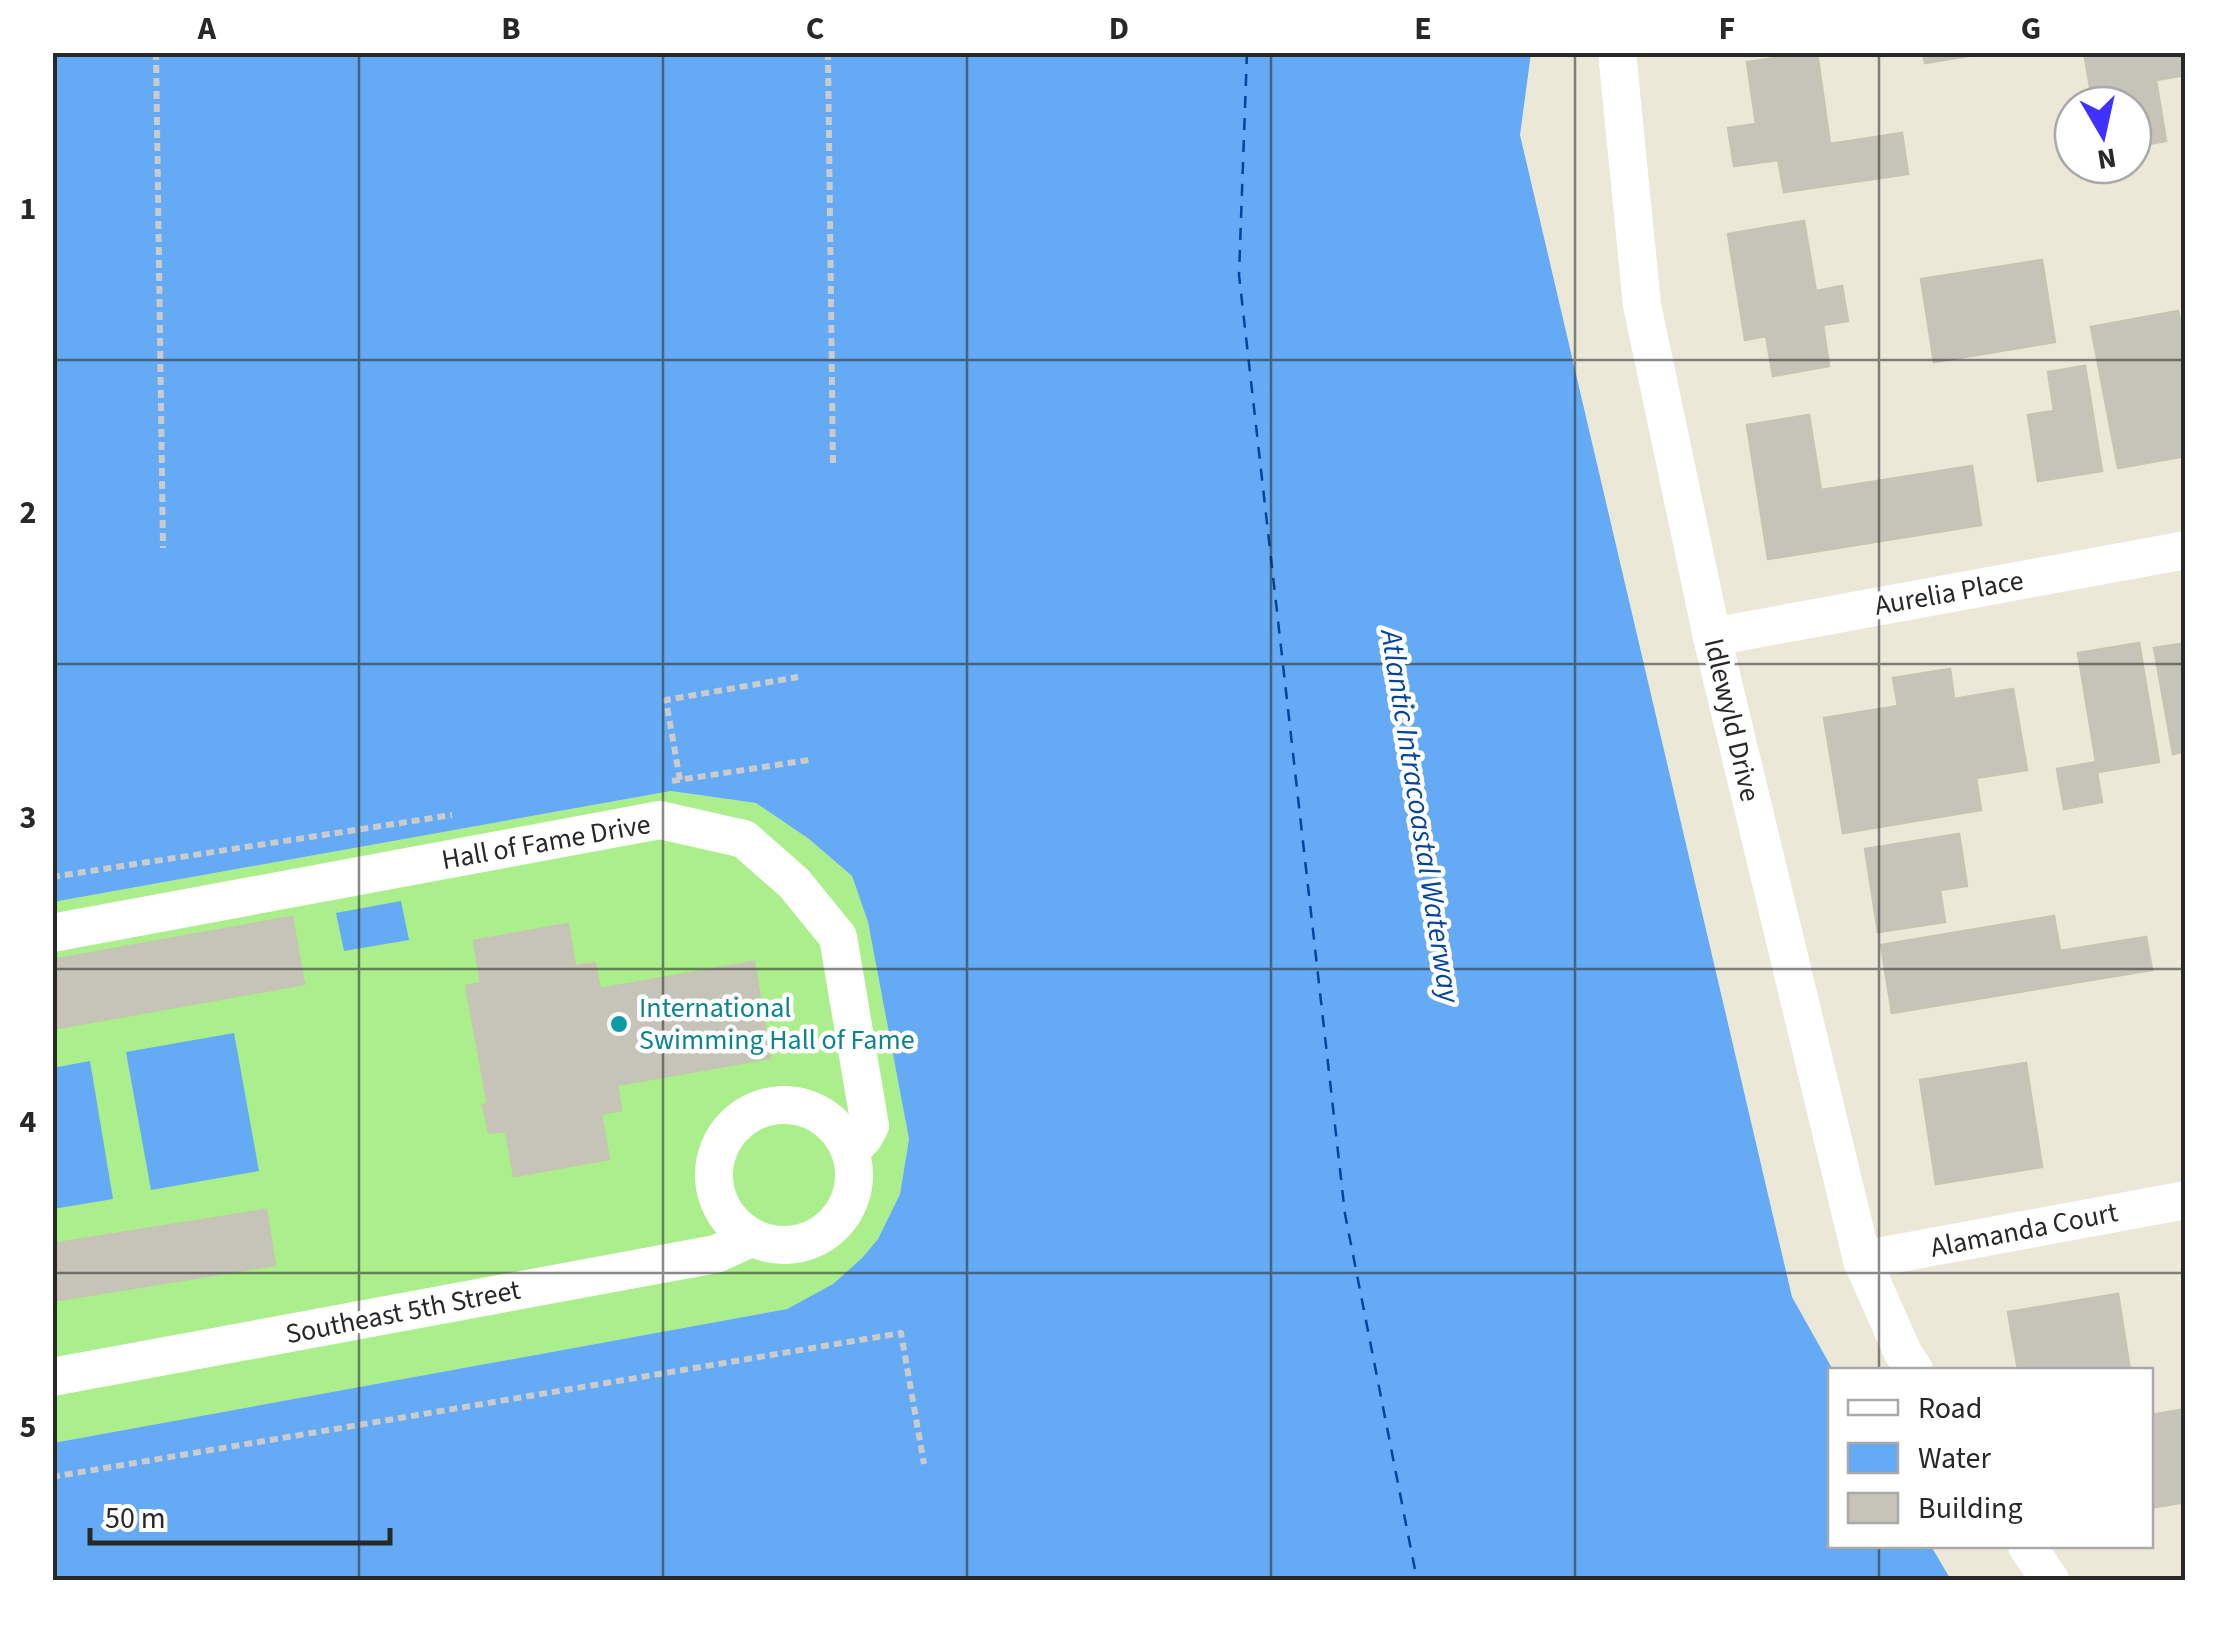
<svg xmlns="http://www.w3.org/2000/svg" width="2238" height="1633" font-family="'Source Sans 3',sans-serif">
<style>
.pitch{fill:#abee8c}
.water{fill:#64aaf4}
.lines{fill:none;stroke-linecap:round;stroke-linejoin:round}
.ferry{stroke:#06439d;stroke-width:2.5;stroke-dasharray:12 10;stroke-linecap:butt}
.building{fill:#c6c4b8;stroke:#c6c4b2;stroke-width:2.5}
.path{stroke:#cbcbcb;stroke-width:6;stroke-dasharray:8 5;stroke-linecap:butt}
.minor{stroke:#fff;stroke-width:38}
.grid{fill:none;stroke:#282828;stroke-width:2.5;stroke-opacity:0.55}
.culture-dot{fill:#0f9aa8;stroke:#fff;stroke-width:4}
.labels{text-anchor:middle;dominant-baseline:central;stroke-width:9;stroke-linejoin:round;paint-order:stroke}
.street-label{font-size:28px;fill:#282828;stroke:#fff}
.culture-label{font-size:28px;fill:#0d838f;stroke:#fff;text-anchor:start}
.water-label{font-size:30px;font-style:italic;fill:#06439d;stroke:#fff}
.neatline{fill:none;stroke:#282828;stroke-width:4}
.grid-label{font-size:32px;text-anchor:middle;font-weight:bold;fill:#282828}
</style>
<rect width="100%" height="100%" fill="#ebe8d8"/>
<!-- pitch -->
<polygon class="pitch" points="671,791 756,803 809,839 852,876 868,922 909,1139 900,1194 878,1239 862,1258 833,1284 787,1309 53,1443 53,902"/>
<!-- water -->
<g class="water">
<polygon points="53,52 1531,53 1520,135 1792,1297 1833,1370 1830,1370 1830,1546 1931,1546 1951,1580 53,1580 53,1443 787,1309 833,1284 862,1258 878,1239 900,1194 909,1139 868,922 852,876 809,839 756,803 671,791 53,902"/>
<polygon points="401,901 409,940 344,951 336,913"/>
<polygon points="234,1033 259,1171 151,1190 126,1052"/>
<polygon points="90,1061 113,1199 53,1209 53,1068"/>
</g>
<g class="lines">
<!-- ferry -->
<polyline class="ferry" points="1247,52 1239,275 1345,1214 1417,1580"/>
</g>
<!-- building -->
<g class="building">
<polygon points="1817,52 1830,144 1902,133 1908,174 1784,192 1778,160 1734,166 1728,128 1756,124 1747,62"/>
<polygon points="1923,52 1992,52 1925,63"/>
<polygon points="2084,52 2186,52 2186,75 2156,80 2166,141 2133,147 2133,105 2093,105"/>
<polygon points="1804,221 1816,291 1842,286 1848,321 1823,325 1829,366 1773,376 1766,336 1745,340 1728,234"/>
<polygon points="2042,260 2055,342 1934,362 1921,279"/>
<polygon points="2178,311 2186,349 2186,456 2118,468 2091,327"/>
<polygon points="2085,366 2102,471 2038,481 2028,415 2054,411 2048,372"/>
<polygon points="1809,415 1821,490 1972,466 1981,525 1768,559 1747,425"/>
<polygon points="2139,643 2159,762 2097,772 2102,802 2064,809 2057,769 2096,762 2078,653"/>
<polygon points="2186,643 2186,751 2173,754 2154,648"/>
<polygon points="1950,669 1954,699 2013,689 2027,770 1976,778 1981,810 1843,833 1824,718 1898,706 1893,678"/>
<polygon points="1959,834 1967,886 1940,890 1945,922 1878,932 1865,849"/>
<polygon points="2054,916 2060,951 2146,937 2152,970 1892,1013 1881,945"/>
<polygon points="292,917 304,984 52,1029 52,960"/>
<polygon points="568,924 575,966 595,963 600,989 754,962 770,1058 617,1085 621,1110 601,1114 609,1159 514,1176 506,1131 489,1133 483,1105 488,1104 466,986 481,983 474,941"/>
<polygon points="2026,1063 2042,1167 1936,1184 1920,1080"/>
<polygon points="266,1210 275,1265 52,1301 52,1244"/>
<polygon points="2118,1294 2130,1370 2018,1370 2008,1312"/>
<polygon points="2186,1409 2186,1502 2150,1508 2150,1415"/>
</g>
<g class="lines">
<!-- path -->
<g class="path">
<polyline points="156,52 163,548"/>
<polyline points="828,52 833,468"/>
<polyline points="680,780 666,700 798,677"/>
<polyline points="672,781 809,760"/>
<polyline points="52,877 452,815"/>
<polyline points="52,1477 901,1333 924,1464"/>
</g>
<!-- minor -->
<g class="minor">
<polyline points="1617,52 1642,305 1712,637 1862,1260 1903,1353 1914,1370"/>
<polyline points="1712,637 2186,550"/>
<polyline points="52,933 660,820 744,839 794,883 838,937 870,1126 864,1137 850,1151"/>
<circle cx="784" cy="1175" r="70"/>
<polyline points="1862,1260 2186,1200"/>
<polyline points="52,1377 716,1254 751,1238"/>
<polyline points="2027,1546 2050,1580"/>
</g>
</g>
<!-- grid -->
<path class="grid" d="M359 52V1580M663 52V1580M967 52V1580M1271 52V1580M1575 52V1580M1879 52V1370M52 360H2186M52 664H2186M52 969H2186M52 1273H2186M1879 1546V1580"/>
<!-- markers -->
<circle class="culture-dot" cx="619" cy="1024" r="10"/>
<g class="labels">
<!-- street labels -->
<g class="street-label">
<text transform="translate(1949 593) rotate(-10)">Aurelia Place</text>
<text transform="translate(1732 720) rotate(77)">Idlewyld Drive</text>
<text transform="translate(546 842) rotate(-10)">Hall of Fame Drive</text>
<text transform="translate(2024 1230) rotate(-11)">Alamanda Court</text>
<text transform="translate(403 1312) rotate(-11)">Southeast 5th Street</text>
</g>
<!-- culture labels -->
<g class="culture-label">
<text x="639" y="1008">International<tspan x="639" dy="32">Swimming Hall of Fame</tspan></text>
</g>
<!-- water labels -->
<g class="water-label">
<text transform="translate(1420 816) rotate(81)">Atlantic Intracoastal Waterway</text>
</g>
</g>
<!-- border -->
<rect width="2238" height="1633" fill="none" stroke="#ffffff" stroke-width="110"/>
<!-- legend -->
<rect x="1828" y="1368" width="325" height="180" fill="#ffffff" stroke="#a9a9a9" stroke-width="2.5"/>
<rect x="1848" y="1400" width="50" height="15" fill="#ffffff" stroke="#a9a9a9" stroke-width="2.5"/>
<text x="1918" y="1418" font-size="30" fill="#282828">Road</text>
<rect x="1848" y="1443" width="50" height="30" fill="#64aaf4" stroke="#a9a9a9" stroke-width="2.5"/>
<text x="1918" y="1468" font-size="30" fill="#282828">Water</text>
<rect x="1848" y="1493" width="50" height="30" fill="#c6c4b8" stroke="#a9a9a9" stroke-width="2.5"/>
<text x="1918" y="1518" font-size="30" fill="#282828">Building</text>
<!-- north arrow -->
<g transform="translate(2103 135) rotate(171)"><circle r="48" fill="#ffffff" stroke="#a9a9a9" stroke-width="2.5"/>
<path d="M0-8L18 38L0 25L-18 38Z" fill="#3f31ff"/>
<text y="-15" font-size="28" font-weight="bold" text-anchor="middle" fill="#282828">N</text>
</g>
<!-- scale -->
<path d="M90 1528v15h300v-15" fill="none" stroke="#282828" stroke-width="5"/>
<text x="105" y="1528" font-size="30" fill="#282828" stroke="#ffffff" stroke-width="8" paint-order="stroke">50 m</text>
<rect x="55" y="55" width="2128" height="1523" class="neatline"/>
<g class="grid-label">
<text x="207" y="39">A</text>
<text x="511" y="39">B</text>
<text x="815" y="39">C</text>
<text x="1119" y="39">D</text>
<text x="1423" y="39">E</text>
<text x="1727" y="39">F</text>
<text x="2031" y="39">G</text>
<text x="28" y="219">1</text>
<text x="28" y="523">2</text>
<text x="28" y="828">3</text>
<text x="28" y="1132">4</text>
<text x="28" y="1437">5</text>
</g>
</svg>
